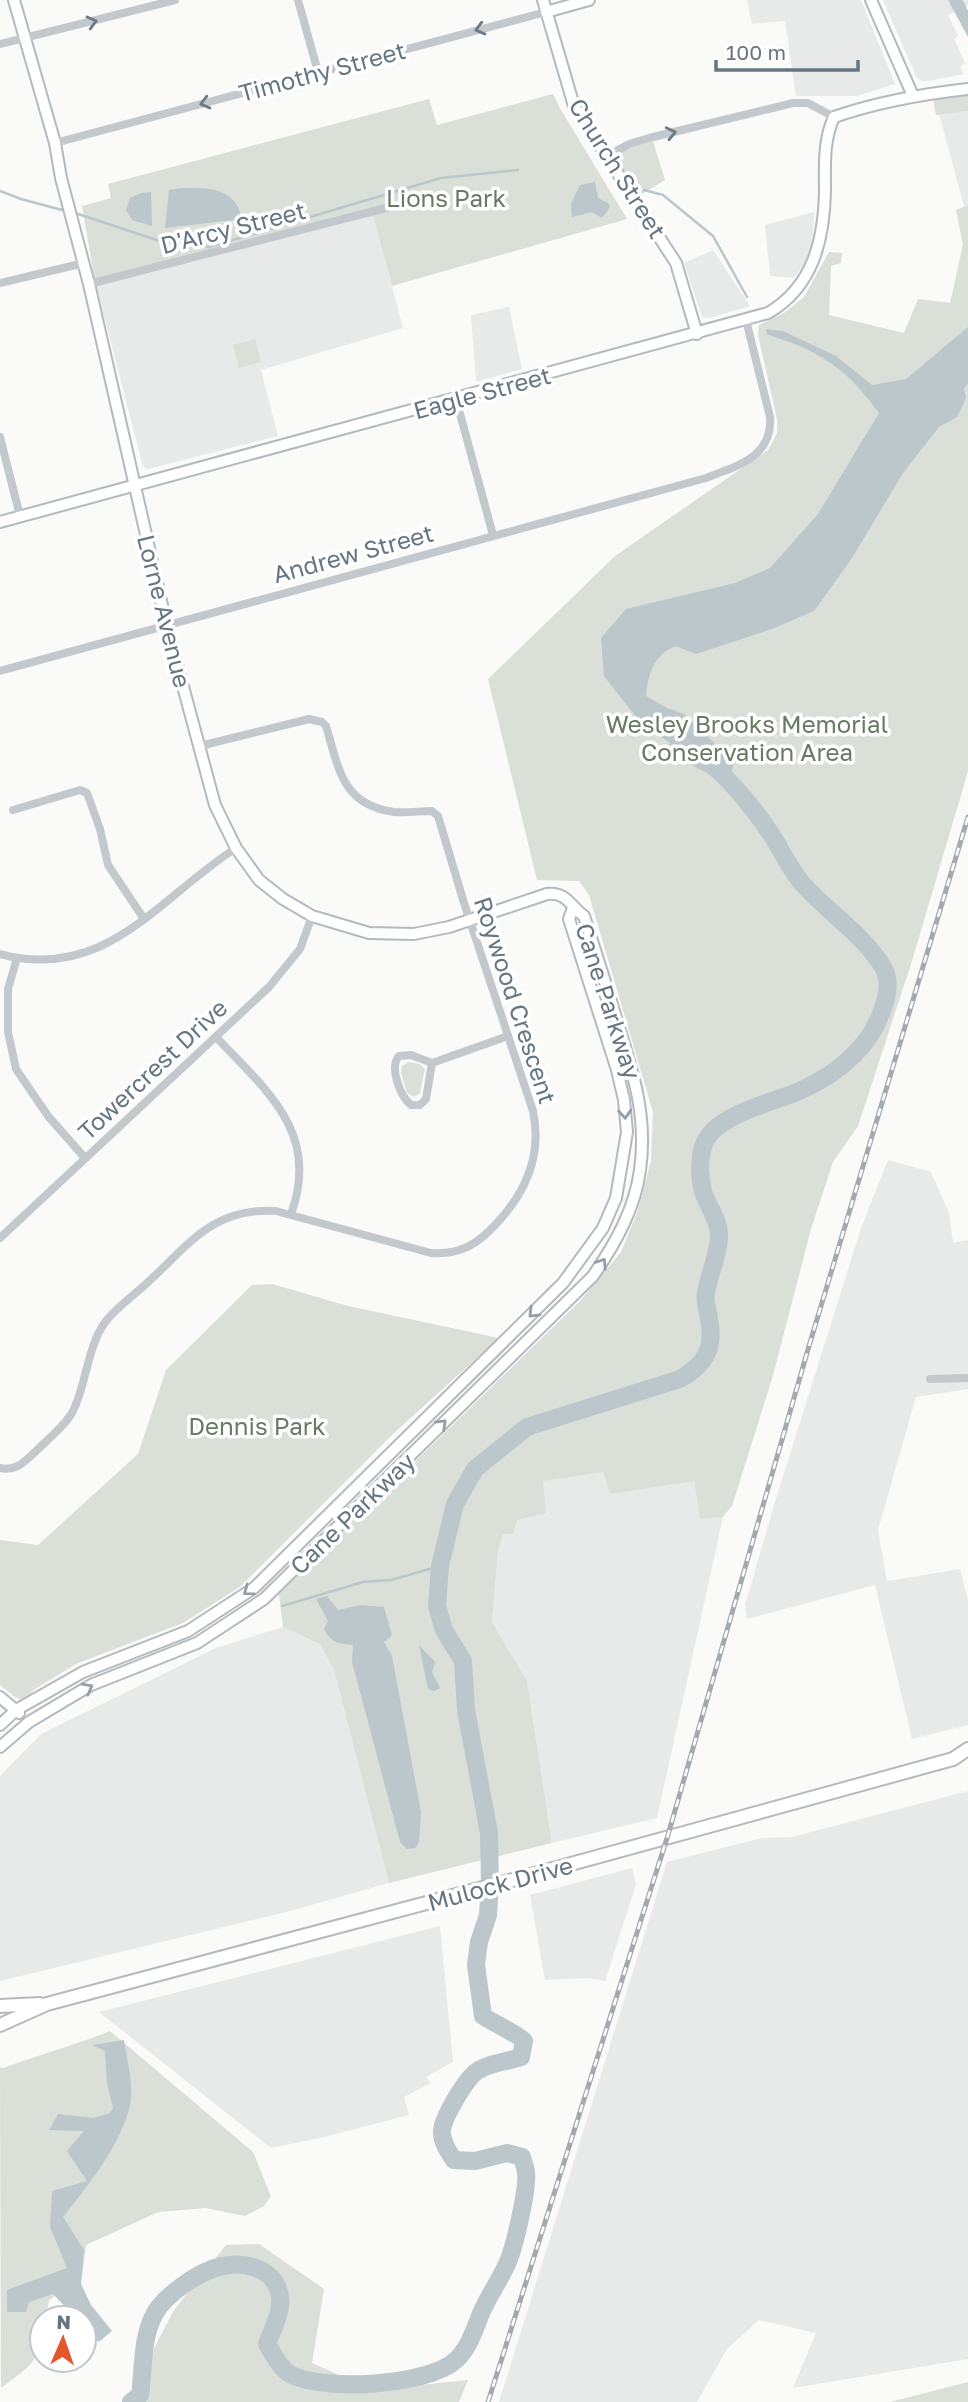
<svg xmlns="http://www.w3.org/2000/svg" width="968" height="2402" font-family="'Golos Text',sans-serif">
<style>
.built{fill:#e8e9e9}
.green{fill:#dadfd7}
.water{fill:#bbc7cb}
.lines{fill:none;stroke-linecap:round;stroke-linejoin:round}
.stream{stroke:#bbc7cb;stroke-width:2.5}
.river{stroke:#bbc7cb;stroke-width:18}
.secondary-casing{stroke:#b3babf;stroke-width:14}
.primary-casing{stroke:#b5babe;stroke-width:16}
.street{stroke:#c3c8cc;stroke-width:8}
.secondary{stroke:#fff;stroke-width:10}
.primary{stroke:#fff;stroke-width:12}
.rail-casing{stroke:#a2aab0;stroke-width:5}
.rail{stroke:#fff;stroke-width:2.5;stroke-dasharray:8;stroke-linecap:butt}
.oneway{stroke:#6a7a87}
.oneway2{stroke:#939fa8}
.labels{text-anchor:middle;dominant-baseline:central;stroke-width:7;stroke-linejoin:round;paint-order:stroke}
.street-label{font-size:24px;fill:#657683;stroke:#fff}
.park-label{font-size:24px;fill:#687a64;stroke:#fff}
</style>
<rect width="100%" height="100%" fill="#fafaf8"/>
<!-- built -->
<g class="built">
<polygon points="747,0 861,0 895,84 857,96 796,96 785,21 752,24"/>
<polygon points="883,0 968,0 968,5 948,15 958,36 954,39 965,63 960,67 964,74 929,81 923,81 917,78"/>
<polygon points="968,111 968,205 964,206 939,114"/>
<polygon points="814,212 813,235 807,260 794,278 770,276 765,225"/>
<polygon points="373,216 403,328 261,370 278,436 148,469 143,466 95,282"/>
<polygon points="713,250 750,306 710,318 702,317 684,263"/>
<polygon points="509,307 522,369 476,382 471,315"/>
<polygon points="888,1160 931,1172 949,1213 953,1243 968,1240 968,1389 916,1397 878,1530 887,1581 960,1569 968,1600 968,1725 912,1739 875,1585 747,1619 745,1605 775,1502 861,1228"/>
<polygon points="603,1471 610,1494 694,1480 700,1519 723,1517 657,1818 552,1843 527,1681 492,1622 498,1552 503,1534 517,1520 542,1481"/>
<polygon points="283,1627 320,1644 334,1670 389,1883 290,1911 0,1981 0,1776 41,1734 216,1648"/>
<polygon points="968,1791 968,2359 793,2388 816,2333 759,2320 727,2349 697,2402 499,2402 667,1862 762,1838 792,1837"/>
<polygon points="632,1868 636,1885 605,1981 589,1978 545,1980 530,1895"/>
<polygon points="440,1926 453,2062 426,2077 431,2083 404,2097 409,2115 324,2137 271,2148 99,2012"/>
</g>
<!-- green -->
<g class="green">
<polygon points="553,94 561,110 627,219 392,286 373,216 95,282 82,206 111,198 108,184 429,99 437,125"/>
<polygon points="968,96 968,111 936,115 933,98"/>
<polygon points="653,141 665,180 637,197 615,165 616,155 628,148"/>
<polygon points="968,205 968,771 912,961 858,1126 833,1162 811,1229 772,1379 732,1506 723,1517 700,1519 694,1481 610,1494 603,1472 543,1481 546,1513 517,1520 513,1534 503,1534 498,1552 492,1622 527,1681 552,1843 389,1883 334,1670 320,1644 283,1627 279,1594 581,1300 621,1252 637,1213 651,1161 653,1112 589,895 579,881 537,880 488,679 615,556 768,450 777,433 777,419 758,335 759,325 784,313 804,297 829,252 842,253 841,263 831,266 829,315 904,333 918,299 950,303 963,245 956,210"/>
<polygon points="255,339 261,362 239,368 233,345"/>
<polygon points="408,1062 420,1064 425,1069 420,1093 414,1097 407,1093 401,1073 402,1066"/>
<polygon points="272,1284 348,1306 499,1338 393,1434 240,1587 183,1623 78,1663 35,1689 23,1700 15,1697 0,1685 0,1540 38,1545 138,1454 166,1370 252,1285"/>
<path d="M110 2031 253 2152 271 2196 264 2206 245 2216 206 2208 158 2212 86 2245 82 2277 49 2300 46 2318H42C42 2361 33 2364 1 2388L0 2068H3C39 2055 75 2045 110 2031Z"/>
<polygon points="259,2244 324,2289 312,2363 373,2390 468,2380 459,2402 126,2402 174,2310 226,2245"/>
<polygon points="968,2382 968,2402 890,2402"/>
</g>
<!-- water -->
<g class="water">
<polygon points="948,0 963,0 968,11 968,37"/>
<polygon points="595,182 598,198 608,203 610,207 602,218 592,212 572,217 571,204 580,185"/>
<path d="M181 188C210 188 235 187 242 219L165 228 169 190Z"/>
<polygon points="151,192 152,226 132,220 126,210 130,198 141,193"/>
<path d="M968 327V384L964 388 966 398 957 417 939 427 903 473 852 558 814 611 772 629 696 654 676 646C654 654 648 674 646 696L667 708 684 714 734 762 730 781 713 776 667 752 670 743 640 722 604 676 601 638 626 609 735 583 770 568 818 514 879 413C857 383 838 364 804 348 792 342 779 339 767 334L766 329 783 331 836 356 872 385 906 379Z"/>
<path d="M327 1596 338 1610 361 1605 384 1607 392 1635 384 1642 392 1656 421 1812 419 1842 415 1848 407 1849 400 1842 352 1662 353 1645C339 1644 330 1642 324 1629L328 1621 316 1599Z"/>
<polygon points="419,1645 435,1662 432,1672 440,1688 434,1691 428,1689"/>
<path d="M124 2040C127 2061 134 2084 130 2105 121 2145 87 2187 63 2217L84 2250 81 2284 91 2305 112 2331 100 2341 84 2342V2318H76L53 2294 29 2302 26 2312H7V2290L67 2268 50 2227 52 2191 87 2181 67 2151 84 2131 49 2130 58 2114 93 2118 110 2113 113 2108 107 2083 105 2051 92 2045Z"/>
</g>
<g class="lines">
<!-- stream -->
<g class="stream">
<polyline points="644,190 663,195 713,236 747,297"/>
<polyline points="0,191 21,199 62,210"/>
<polyline points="78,214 160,241 209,247 288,224"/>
<polyline points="303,219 441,178 518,170"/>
<polyline points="282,1606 363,1582 391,1580 440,1566"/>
</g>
<!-- river -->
<path class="river" d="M131 2402 140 2395C144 2366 141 2331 159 2307 171 2292 194 2276 212 2269 237 2259 277 2265 280 2298 282 2312 272 2331 267 2344 273 2354 280 2368 290 2374 322 2392 428 2386 456 2360 471 2346 475 2326 483 2309 490 2294 499 2281 506 2266 514 2251 528 2189 526 2173 526 2168 523 2162 522 2157L507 2153 475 2161 454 2160C448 2151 441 2141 442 2130 444 2116 467 2076 479 2070 492 2062 507 2062 521 2057L524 2041C518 2034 493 2023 483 2016L476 1965 479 1942 488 1915 490 1884 489 1833 466 1710 463 1661 444 1630 437 1606 440 1566 455 1504 475 1469 527 1427 680 1379C705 1365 715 1348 709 1319 708 1310 704 1301 706 1293 709 1275 719 1253 719 1236 720 1220 707 1206 703 1191 699 1177 699 1158 704 1144 716 1113 777 1102 804 1089 839 1072 871 1046 883 1008 888 996 890 978 883 967 864 935 826 911 802 883 789 868 781 849 771 834 754 809 735 785 712 765"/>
<!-- secondary casing -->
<g class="secondary-casing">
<g id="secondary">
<polyline points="543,0 574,106 676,263 697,334"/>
<polyline points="871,0 913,96"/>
<polyline points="546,12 589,0"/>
<path d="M0 522 768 313C813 287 824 240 825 191 825 166 823 141 834 117 878 102 922 94 968 89"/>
<polyline points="0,1697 19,1713"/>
<polyline points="0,1725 16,1710 83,1672 188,1631 254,1588 563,1283 603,1228 616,1198 627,1132 624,1100 617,1070 569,919 573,908"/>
<path d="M0 1747 29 1722 91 1685 197 1643 264 1599 593 1276C615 1244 635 1209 640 1170 648 1115 632 1069 616 1018 606 984 595 950 584 916 570 906 567 892 547 894L449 927 414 934 369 933 312 916 283 899 259 880 236 848 215 805 167 627 89 284 61 178 55 143 14 0"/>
</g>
</g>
<!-- primary casing -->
<g class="primary-casing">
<g id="primary">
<polyline points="0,2006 40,2004"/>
<polyline points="0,2025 47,2004 509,1881 953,1759 968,1749"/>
</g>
</g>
<!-- street -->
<g class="street">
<polyline points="298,0 318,72"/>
<polyline points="0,44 175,0"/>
<polyline points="55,143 546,12"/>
<polyline points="607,156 629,144 649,138 793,103 808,103 834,117"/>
<polyline points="0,283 84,263"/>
<polyline points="89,284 386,208"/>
<polyline points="456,399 493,535"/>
<polyline points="0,437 20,516"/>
<path d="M0 671 706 478C737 466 773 457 770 417L746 320"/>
<polyline points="13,810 80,790 87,793 100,829 108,865 144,919"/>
<path d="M0 954C106 982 157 899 236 848"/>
<polyline points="17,958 8,989 8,1032 16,1069 48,1116 85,1158"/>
<path d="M216 1037C266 1090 321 1133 291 1214"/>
<path d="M432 1063 426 1099 420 1105H411C400 1096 389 1067 399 1056L411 1055 432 1063 508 1036"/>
<polyline points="0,1238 269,987 300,949 312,916"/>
<polyline points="930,1379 968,1378"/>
<path d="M0 1468C16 1472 25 1461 36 1451 48 1439 65 1426 73 1411 87 1383 87 1346 106 1321 117 1307 133 1296 146 1284 188 1246 212 1207 276 1211L431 1253C460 1255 478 1244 497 1223 526 1192 542 1154 533 1111L464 903 438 816 432 811C420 811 407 813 394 812 342 805 339 769 326 726L322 722 309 719 200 746"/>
</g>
<!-- secondary -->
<use href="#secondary" class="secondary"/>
<!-- primary -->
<use href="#primary" class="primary"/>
<!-- rail casing -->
<g class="rail-casing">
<polyline id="rail" points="488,2402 668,1835 809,1346 968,817"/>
</g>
<!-- rail -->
<use href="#rail" class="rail"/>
</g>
<!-- one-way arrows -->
<defs><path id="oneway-chevron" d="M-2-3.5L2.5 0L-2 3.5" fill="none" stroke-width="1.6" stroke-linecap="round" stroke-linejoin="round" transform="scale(1.75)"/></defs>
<g class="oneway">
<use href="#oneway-chevron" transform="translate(92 22) rotate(-15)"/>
<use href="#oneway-chevron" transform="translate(480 29) rotate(165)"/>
<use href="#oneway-chevron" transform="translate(205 103) rotate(165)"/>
<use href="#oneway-chevron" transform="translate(671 133) rotate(-13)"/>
</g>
<g class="oneway2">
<use href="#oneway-chevron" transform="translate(625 1114) rotate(85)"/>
<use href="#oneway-chevron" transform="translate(602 1263) rotate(-56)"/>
<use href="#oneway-chevron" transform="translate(533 1313) rotate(135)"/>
<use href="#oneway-chevron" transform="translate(442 1424) rotate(-44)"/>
<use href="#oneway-chevron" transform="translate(248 1591) rotate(144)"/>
<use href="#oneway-chevron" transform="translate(88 1688) rotate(-28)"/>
</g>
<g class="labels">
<!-- street labels -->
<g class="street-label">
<text transform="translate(322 71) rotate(-15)">Timothy Street</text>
<text transform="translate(618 168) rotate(58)">Church Street</text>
<text transform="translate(233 227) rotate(-14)">D'Arcy Street</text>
<text transform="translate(482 392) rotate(-15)">Eagle Street</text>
<text transform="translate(353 553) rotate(-15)">Andrew Street</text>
<text transform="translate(165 611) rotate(76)">Lorne Avenue</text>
<text transform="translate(516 1000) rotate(72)">Roywood Crescent</text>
<text transform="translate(609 1001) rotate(72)">Cane Parkway</text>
<text transform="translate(152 1069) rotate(-43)">Towercrest Drive</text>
<text transform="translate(352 1513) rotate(-44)">Cane Parkway</text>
<text transform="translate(500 1883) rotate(-15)">Mulock Drive</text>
</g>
<!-- park labels -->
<g class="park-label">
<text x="446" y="197">Lions Park</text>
<text x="747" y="723">Wesley Brooks Memorial<tspan x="747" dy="28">Conservation Area</tspan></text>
<text x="257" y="1425">Dennis Park</text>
</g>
</g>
<!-- north arrow -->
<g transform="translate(63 2339) rotate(2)"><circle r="33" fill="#ffffff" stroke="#c1c8cd" stroke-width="2"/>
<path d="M0-5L12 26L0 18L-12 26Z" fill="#e4572e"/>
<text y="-10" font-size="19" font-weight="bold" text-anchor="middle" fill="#657683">N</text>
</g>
<!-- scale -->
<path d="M716 60v10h142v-10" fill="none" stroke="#657683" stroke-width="3.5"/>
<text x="726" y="60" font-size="21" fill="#657683" stroke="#ffffff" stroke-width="5" paint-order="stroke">100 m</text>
</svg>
